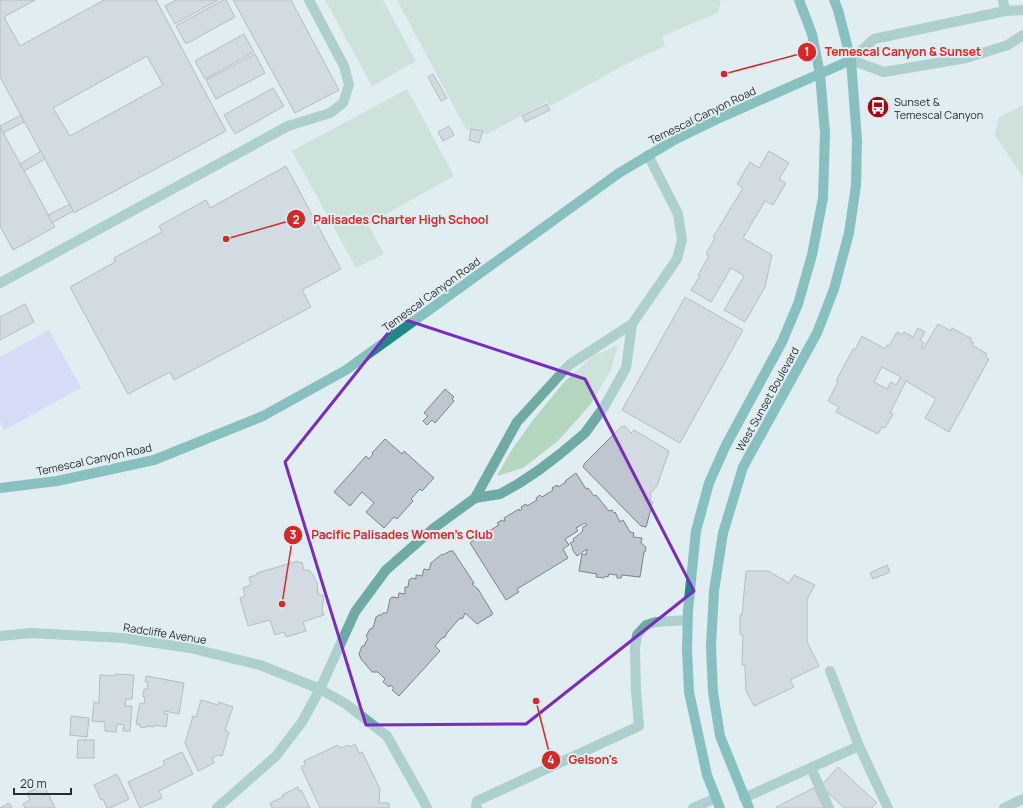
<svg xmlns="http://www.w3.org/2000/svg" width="1023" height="808" font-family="Manrope,sans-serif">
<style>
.green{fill:#b4d5be}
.water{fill:#cac6fd}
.building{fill:#bfc6cf;stroke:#7c838b;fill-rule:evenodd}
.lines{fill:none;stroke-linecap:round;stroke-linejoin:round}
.lane{stroke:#70aaa5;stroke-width:10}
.street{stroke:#70aaa5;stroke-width:10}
.secondary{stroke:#1e8a83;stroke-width:10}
.marked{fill:none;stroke:#7b2cbf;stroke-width:3;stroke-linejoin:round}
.labels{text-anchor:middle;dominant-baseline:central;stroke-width:4;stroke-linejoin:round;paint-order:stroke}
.poi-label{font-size:11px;fill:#272c2d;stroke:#e0edf1;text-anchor:start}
.street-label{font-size:11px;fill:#272c2d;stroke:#e0edf1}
.leader{fill:none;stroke:#d62828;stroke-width:1.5}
.callout-dot{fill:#d62828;stroke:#e0edf1;stroke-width:1.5}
.mark-label{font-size:12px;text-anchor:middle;font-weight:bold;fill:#fff}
.callout-label{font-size:12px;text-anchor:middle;font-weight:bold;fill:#d62828;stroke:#e0edf1;stroke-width:4;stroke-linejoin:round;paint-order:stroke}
</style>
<rect width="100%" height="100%" fill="#e0edf1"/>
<!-- green -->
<g class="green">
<polygon points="325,0 383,0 416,61 372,86"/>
<polygon points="397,0 721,0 718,13 662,36 665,46 628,63 550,106 547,102 487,134 466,129"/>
<polygon points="407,89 454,176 368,224 384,254 356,268 292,151"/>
<polygon points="1023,105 1023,177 995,135 998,118"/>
<polygon points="618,345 611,370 590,405 558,441 523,468 497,476 511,451 533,420 565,381 593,356"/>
</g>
<!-- water -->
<polygon class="water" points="49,330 81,388 4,430 0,422 0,357"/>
<!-- building -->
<g class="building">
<path d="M0 0H35L4 17 20 46 104 0H156L226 131 74 213 0 77ZM147 56 163 85 70 136 53 108Z"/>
<polygon points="176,0 218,0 175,24 165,6"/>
<polygon points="223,0 226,0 235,17 186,44 176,26"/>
<polygon points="233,0 291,0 339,90 295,113"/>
<polygon points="244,34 254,52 205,79 195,61"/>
<polygon points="255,54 265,73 216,99 206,80"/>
<polygon points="433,74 447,98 441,101 428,77"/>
<polygon points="273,88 284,106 235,134 224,115"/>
<polygon points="547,104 550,110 525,122 522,116"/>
<polygon points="21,115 24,122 3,133 0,126"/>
<polygon points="449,126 454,135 443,141 438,132"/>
<polygon points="0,127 55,227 13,250 0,226"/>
<polygon points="471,129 483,131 479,143 469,140"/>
<polygon points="41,151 45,159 24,171 20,164"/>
<polygon points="769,151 789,163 779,179 786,183 773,205 765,201 743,238 772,255 765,287 745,322 724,310 744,276 731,268 711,302 691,290 700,276 698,275 709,256 706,254 715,238 713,237 743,188 737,184 750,162 759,168"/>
<polygon points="286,166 341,269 302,290 311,307 174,380 170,372 128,394 70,287 115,262 114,258 162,232 159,226 206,200 210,208"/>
<polygon points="70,204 73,211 52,223 48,215"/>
<polygon points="685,297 743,330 680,443 622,410"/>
<polygon points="25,304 34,322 0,340 0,317"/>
<path d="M938 324 951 331 952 328 972 339 970 341 974 343 972 345 987 354 985 357 989 359 949 432 925 418 936 399 906 381 890 413 893 414 885 428 882 427 878 434 836 412 839 407 828 401 838 382 836 381 853 349 855 350 862 336 885 349 887 345 889 346 897 332 902 335 904 332 913 337 918 328 925 332 920 340 924 343 921 348 923 349ZM882 367 901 377 896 385 891 382 887 389 874 382Z"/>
<polygon points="445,389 454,397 452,399 454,401 435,423 432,420 427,425 423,421 428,416 424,413"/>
<polygon points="625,426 631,433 634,430 669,451 657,486 650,494 651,497 650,500 653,502 646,527 641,526 583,467 585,463 621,427"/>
<polygon points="385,439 402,454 404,451 434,478 422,491 420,489 411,499 413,501 397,519 394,517 384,528 366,512 374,503 362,492 350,506 334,492 366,456 369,459 373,454 372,453"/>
<polygon points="576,473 586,489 588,488 594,496 596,495 609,511 612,510 614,513 615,512 620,522 623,520 630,532 634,533 633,537 642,538 641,543 646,547 645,552 644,552 640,577 622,575 621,578 617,578 617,575 609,574 608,577 605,576 604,578 596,577 597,574 579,571 582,554 586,555 587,549 577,556 572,549 573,548 570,543 574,541 573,539 582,532 583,527 587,525 585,523 576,528 578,531 565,539 569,545 563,549 568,558 517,589 519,592 506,600 470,543 480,536 479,535 483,531 484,534 499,525 497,523 502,520 503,521 505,521 504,518 519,509 520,511 522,509 521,507 526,504 527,506 537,500 536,498 540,495 542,497 553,490 552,488 557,485 558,487 566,482 565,481"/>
<polygon points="450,551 453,551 474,583 472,584 478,589 493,614 477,624 465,613 463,618 459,619 447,633 445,637 442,638 435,646 440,651 399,696 392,690 394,688 390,685 389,687 383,682 385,679 378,672 372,672 361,659 359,654 362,646 364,646 368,638 366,636 370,629 373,628 376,617 379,615 381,615 383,613 387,613 390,599 392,597 398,598 399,593 405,594 405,587 408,587 409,580 412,578 416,579 416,575 422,576 424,569 429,570 431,563 442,554 443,555"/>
<polygon points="298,561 299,563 302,562 304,570 309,570 313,575 317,583 318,594 324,596 322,610 324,615 303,622 306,631 286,637 284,632 275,635 270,620 248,626 240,598 245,596 243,588 251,585 249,577 257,575 257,573"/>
<polygon points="887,565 890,572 873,579 870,573"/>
<polygon points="746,571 768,571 789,583 794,575 815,585 807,599 807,642 819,666 790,680 794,687 754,706 746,691 745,665 742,665 743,635 740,635 740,615 742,615"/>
<polygon points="115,674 134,675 132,699 126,699 125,706 132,706 130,731 123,731 124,725 117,724 116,732 105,731 105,722 92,721 94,702 99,703 100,675 115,676"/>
<polygon points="146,676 184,683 179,714 165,711 164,714 168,714 166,727 155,725 154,727 146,726 145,728 140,727 140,725 136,724 140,703 144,704 145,697 143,697 144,689 147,689 148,682 145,682"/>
<polygon points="201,700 218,705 219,702 233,707 225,730 229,732 222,756 218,755 212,758 214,763 198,771 185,743 193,716 196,717"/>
<polygon points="71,716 89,718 87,737 70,735"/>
<polygon points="78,740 94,740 94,758 77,758"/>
<polygon points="355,744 359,753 362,752 380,789 379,803 389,803 389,808 320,808 301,767 305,765 304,761 338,745 340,748 348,745 350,747"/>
<polygon points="182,752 193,774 159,791 162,798 140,808 128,782 165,765 163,761"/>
<polygon points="838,767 877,803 872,808 844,808 821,786"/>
<polygon points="117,774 129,799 110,808 107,808 103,799 101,800 94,785"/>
<polygon points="44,785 55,808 25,808 23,804 30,800 27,793"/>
<polygon points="298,787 299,791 301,790 310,808 272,808 270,803 283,797 282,795"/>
<polygon points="814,788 824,808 777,808 776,807"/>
<polygon points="9,803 12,808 0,808"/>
</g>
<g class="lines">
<!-- lane -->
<g class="lane">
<polyline points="1003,0 1005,11"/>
<polyline points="0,283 288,126 330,113 343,103 349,85 344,66 309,0"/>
<polyline points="830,671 859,746 888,808"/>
<polyline points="811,768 829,808"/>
<polyline points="744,798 859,746"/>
<polyline points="477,808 476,806 477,801 639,726 636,691 635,648 637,635 646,625 656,622 687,620"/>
<polyline points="693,808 716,798"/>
</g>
<!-- street -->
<g class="street">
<polyline points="1023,10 1005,11 874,39 851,60 884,72 966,58 1008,45 1023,35"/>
<polyline points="475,498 500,494 518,484 539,470 560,454 585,433 604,407 626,368 632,324"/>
<polyline points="0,636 31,633 123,638 190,648 260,665 320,689 346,704 387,736 422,798 427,808"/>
<polyline points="217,808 276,756 302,722 320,689 355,612 386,570 434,528 475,498 517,422 569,365 632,324 677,259 682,240 678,214 648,155"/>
<polyline points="1004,808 1023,799"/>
</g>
<!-- secondary -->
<g class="secondary">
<polyline points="0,488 57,481 154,460 263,416 346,370 619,173 676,139 715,120 851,60"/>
<polyline points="720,808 707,775 689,692 687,649 688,610 696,531 709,483 726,445 782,342 798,304 812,255 823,198 825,133 820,74 812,34 799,0"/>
<polyline points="749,808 720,736 713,692 711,646 714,591 723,533 743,467 817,333 834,289 849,233 856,185 857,140 851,60 838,10 834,0"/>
</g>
</g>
<!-- marked area -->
<path d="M0 0H1023V808H0ZM400 318 585 379 694 591 526 724 366 725 285 462Z" fill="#e0edf1" fill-opacity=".55" fill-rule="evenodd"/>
<path class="marked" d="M400 318 585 379 694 591 526 724 366 725 285 462Z"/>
<!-- icons -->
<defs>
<g id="bus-disc" transform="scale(1.15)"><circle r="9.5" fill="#a30a10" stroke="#e0edf1"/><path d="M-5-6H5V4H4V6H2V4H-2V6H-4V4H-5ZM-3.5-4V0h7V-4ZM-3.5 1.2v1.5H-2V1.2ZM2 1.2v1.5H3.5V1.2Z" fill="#fff"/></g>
</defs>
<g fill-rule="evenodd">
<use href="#bus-disc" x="878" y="107"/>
</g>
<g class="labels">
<!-- poi labels -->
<g class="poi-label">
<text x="894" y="101">Sunset &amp;<tspan x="894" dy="13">Temescal Canyon</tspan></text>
</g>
<!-- street labels -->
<g class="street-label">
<text transform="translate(702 115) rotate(-26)">Temescal Canyon Road</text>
<text transform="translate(431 294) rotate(-36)">Temescal Canyon Road</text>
<text transform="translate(767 399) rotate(-61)">West Sunset Boulevard</text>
<text transform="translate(94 459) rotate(-12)">Temescal Canyon Road</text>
<text transform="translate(165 633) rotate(9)">Radcliffe Avenue</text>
</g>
</g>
<!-- callouts -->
<path class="leader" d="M724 74L807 52M226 239L296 219M282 604L293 535M536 701L551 760"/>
<g class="callout-dot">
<circle cx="724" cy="74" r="4"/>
<circle cx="226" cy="239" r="4"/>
<circle cx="282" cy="604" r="4"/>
<circle cx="536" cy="701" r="4"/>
<circle cx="807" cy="52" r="10"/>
<circle cx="296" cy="219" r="10"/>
<circle cx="293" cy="535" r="10"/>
<circle cx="551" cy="760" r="10"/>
</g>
<g class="mark-label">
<text x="807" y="56">1</text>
<text x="296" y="224">2</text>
<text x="293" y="539">3</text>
<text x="551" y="764">4</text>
</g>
<g class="callout-label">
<text x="903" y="56">Temescal Canyon &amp; Sunset</text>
<text x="401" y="224">Palisades Charter High School</text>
<text x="402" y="539">Pacific Palisades Women's Club</text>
<text x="593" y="764">Gelson's</text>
</g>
<!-- scale -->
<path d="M14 788v6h57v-6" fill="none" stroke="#272c2d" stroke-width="2"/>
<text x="20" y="788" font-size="12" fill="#272c2d" stroke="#e0edf1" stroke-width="3" paint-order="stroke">20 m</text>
</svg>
